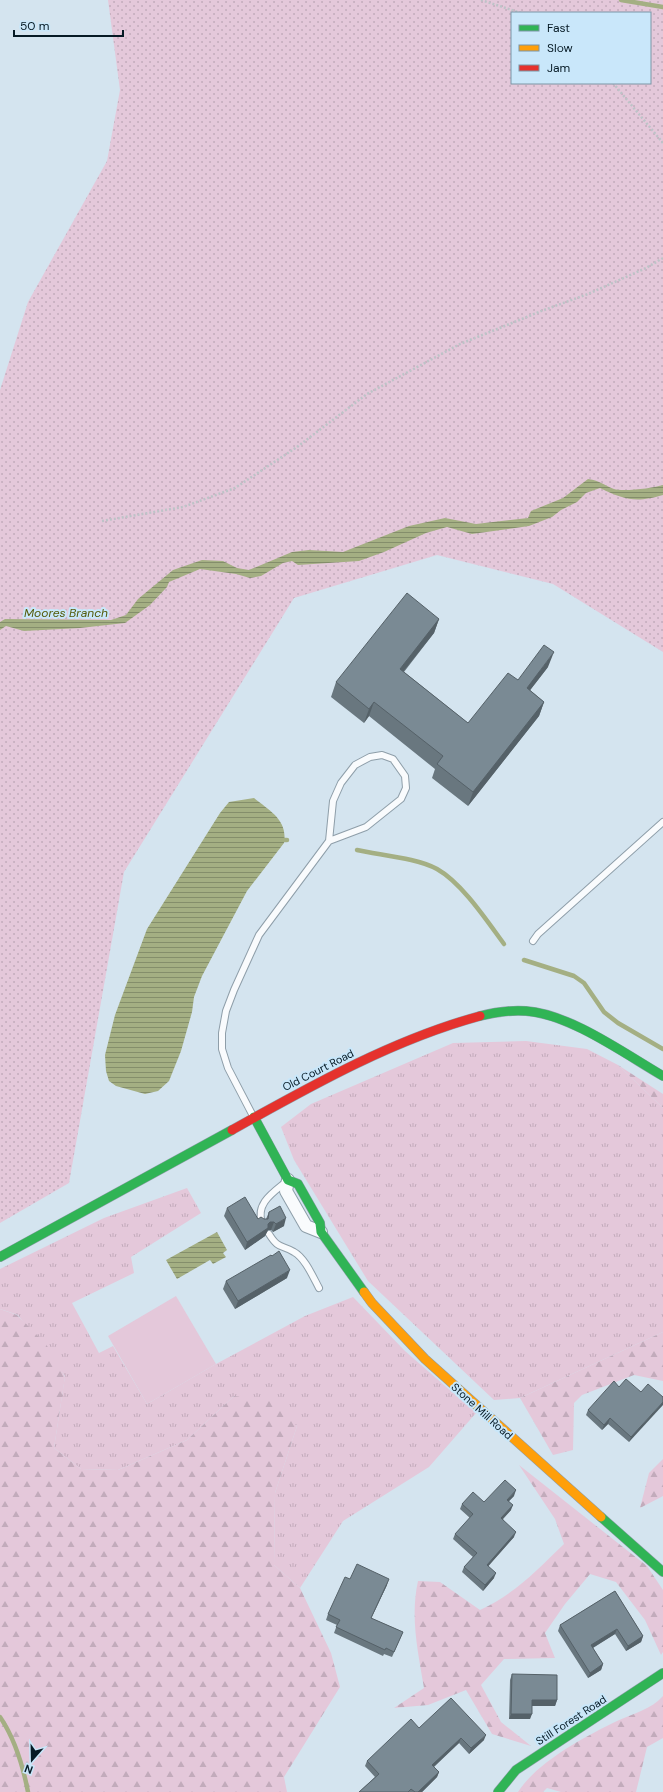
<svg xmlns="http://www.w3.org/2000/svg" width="663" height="1792" font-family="'DM Sans',sans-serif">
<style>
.grass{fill:url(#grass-tufts)}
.forest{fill:url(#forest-firs)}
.park{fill:url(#park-dots);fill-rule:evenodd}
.pitch{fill:#e4c8da}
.water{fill:url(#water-rules)}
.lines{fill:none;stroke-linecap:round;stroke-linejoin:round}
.stream{stroke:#a4af83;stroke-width:4.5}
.lane-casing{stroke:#8e9ea9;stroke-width:8}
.street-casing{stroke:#8e9ea9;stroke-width:14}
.fast-casing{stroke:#8e9ea9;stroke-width:10}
.slow-casing{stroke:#8e9ea9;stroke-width:10}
.jam-casing{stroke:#8e9ea9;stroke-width:10}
.path{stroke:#bdc3c7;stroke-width:2.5;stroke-dasharray:2 2;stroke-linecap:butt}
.lane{stroke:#f9fbfd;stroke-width:6}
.street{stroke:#f9fbfd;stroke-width:12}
.fast{stroke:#30b455;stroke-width:9}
.slow{stroke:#ff9f0a;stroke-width:9}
.jam{stroke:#e5322d;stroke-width:9}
.wall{fill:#69777f}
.shaded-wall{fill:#556168}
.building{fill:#7a8a94;stroke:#556168}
.labels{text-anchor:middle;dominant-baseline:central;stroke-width:4;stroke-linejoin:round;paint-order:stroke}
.street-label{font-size:11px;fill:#061a25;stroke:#c9e7fa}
.water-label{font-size:12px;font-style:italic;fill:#545b0b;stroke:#c9e7fa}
</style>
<defs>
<pattern id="grass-tufts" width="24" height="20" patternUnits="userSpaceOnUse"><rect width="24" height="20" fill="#e4c8da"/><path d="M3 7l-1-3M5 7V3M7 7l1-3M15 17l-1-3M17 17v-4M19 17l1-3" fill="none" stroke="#c2abbb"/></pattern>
<pattern id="forest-firs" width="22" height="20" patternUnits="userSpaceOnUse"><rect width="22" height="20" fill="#e4c8da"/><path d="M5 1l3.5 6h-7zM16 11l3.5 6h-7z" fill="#c2abbb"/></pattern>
<pattern id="park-dots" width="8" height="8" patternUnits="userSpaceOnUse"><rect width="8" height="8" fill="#e4c8da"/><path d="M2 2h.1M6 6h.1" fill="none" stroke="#c2abbb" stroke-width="1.8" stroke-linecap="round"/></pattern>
<pattern id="water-rules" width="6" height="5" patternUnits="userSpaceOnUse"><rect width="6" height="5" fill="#a4af83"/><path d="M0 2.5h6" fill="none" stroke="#848e6b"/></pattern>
</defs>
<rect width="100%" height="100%" fill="#d4e4ef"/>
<!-- grass -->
<g class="grass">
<polygon points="526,1041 587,1049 618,1065 663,1108 663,1332 520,1398 494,1400 368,1281 294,1160 281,1127 311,1104 453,1043"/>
<polygon points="187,1188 201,1213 131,1257 134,1273 72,1303 99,1353 113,1346 147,1404 216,1364 305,1316 353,1297 405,1351 476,1413 429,1467 343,1521 300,1588 274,1565 275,1493 297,1426 234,1396 187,1440 118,1470 81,1469 54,1448 65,1376 18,1315 0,1309 0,1269 104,1218"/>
</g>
<!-- forest -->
<g class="forest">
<polygon points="618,1065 663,1094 663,1108"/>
<polygon points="0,1309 17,1315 46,1344 65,1377 54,1448 81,1469 118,1470 187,1440 234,1396 271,1401 297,1426 275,1493 274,1565 300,1588 331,1653 340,1687 284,1777 287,1792 0,1792"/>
<polygon points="663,1332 663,1381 634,1375 582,1395 574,1403 573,1450 553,1455 520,1398"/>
<polygon points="663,1459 663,1496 640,1508 649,1473"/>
<path d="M519 1465 647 1566 663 1590V1652L661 1655 645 1620 616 1582 590 1574 565 1604 545 1633 555 1658 504 1659 481 1685 501 1722 531 1746 492 1734 466 1690 428 1705 394 1708 424 1688C418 1652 410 1617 418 1581L440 1582 480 1610C516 1593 536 1571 564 1544L555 1519Z"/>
<path d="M663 1696V1738L647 1747 636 1792H561L547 1788 543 1792H518C537 1762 586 1736 617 1721 632 1714 652 1709 663 1696Z"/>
</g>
<!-- park -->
<path class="park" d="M108 0H663V652L553 584 437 555 294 598 124 872 69 1183 0 1223V390L28 302 107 161 120 90ZM512 13H650V83H512Z"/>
<!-- pitch -->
<polygon class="pitch" points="176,1296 216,1364 147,1404 108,1336"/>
<!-- water -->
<g class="water">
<path d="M588 479C601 481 603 485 614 489 623 492 654 488 663 485V495C636 503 625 500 600 488L586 493 577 502 561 510 552 517 529 526 472 534 447 527 426 533 384 552 359 561 298 565 292 561 283 563 261 576 250 578 236 574 200 569 169 582 167 587 150 605 125 623 80 628 24 631 6 626 0 630V622L5 619 111 620 126 615 138 599 173 570 202 560 223 561 237 568 249 570 292 552 309 550 343 552 409 526 445 518 476 524 528 518 531 511 563 498Z"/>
<path d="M254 798C270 811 288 820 284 843L247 891 202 976 194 997 192 1012 181 1051 169 1081 158 1091 145 1094 116 1086 109 1081 106 1071 105 1055 115 1015 147 929 220 813 229 802Z"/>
<polygon points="217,1232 227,1250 223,1253 226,1257 213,1264 210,1260 177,1279 166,1260"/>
</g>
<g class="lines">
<!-- stream -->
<g class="stream">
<polyline points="621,0 663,7"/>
<polyline points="284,840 287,840"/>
<path d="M357 850C379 855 418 858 437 869 462 883 487 921 504 944"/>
<polyline points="524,960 574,976 584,983 604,1012 618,1023 663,1049"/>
<path d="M0 1717C15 1739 23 1766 28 1792"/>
</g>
<!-- lane casing -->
<g class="lane-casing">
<g id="lane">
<polyline points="533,941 538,934 663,822"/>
<polyline points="253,1116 228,1068 222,1049 222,1033 226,1011 234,990 259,935 329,841 333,801 341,783 355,765 370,757 382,755 393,759 405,776 406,788 401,799 366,827 329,841"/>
<path d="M262 1223C255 1203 274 1192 287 1181"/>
<path d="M269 1234C279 1250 281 1244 294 1252 305 1258 313 1277 319 1288"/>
</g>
</g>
<!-- street casing -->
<g class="street-casing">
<polyline id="street" points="288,1180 286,1191 306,1226 321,1232"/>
</g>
<!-- fast casing -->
<g class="fast-casing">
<g id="fast">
<path d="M480 1016C495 1012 510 1010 526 1011 570 1014 625 1054 663 1076"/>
<polyline points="254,1117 288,1180 298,1184 320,1223 321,1232 364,1292"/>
<polyline points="0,1257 232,1130"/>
<polyline points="601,1517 663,1572"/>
<polyline points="498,1792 516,1770 663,1673"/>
</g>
</g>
<!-- slow casing -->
<g class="slow-casing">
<polyline id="slow" points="364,1292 372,1303 425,1359 601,1517"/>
</g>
<!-- jam casing -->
<g class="jam-casing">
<path id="jam" d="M232 1130C311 1086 392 1040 480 1016"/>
</g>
<!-- path -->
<g class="path">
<polyline points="481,0 521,13"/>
<polyline points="613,83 663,143"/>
<polyline points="102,521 183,507 235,488 297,447 367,394 460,344 544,310 588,294 646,268 663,258"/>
</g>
<!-- lane -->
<use href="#lane" class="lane"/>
<!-- street -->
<use href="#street" class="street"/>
<!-- fast -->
<use href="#fast" class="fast"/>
<!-- slow -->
<use href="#slow" class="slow"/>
<!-- jam -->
<use href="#jam" class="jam"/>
</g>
<!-- wall -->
<g class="wall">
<polygon points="439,619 434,633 404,672 468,723 518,680 548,667 530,690 544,702 539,716 468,806 432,778 435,769 369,716 364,723 331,697 336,682"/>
<polygon points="227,1208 258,1219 266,1219 269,1212 284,1226 273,1232 271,1230 268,1230 265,1236 245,1250 224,1216"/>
<polygon points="287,1278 235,1309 223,1289 226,1281"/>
<polygon points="619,1387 663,1397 629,1442 608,1424 602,1430 586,1415 588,1410"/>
<polygon points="514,1496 509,1501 511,1510 503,1519 514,1537 488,1566 494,1578 483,1591 462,1572 464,1567 473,1557 453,1539 455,1534 470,1518 460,1509 462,1504 484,1502"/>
<polygon points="350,1579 387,1585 371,1618 403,1632 392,1657 384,1654 383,1656 334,1633 337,1625 326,1620 328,1614"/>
<polygon points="615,1591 643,1636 641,1642 626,1651 615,1634 593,1648 603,1664 601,1670 588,1678 558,1631 560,1625"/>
<polygon points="512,1674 557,1700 555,1706 532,1706 530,1719 509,1719 510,1680"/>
<polygon points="419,1728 484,1740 469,1754 459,1743 434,1767 439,1772 437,1777 422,1792 359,1792 375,1777 365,1766 367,1761"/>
</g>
<!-- shaded-wall -->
<g class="shaded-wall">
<polygon points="439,619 434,633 394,683 400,669"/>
<polygon points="554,652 548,667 521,702 527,688"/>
<polygon points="374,702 369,716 364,723 369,709"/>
<polygon points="544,702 539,716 468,806 473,792"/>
<polygon points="286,1218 284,1226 273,1232 276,1224"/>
<polygon points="270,1222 274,1222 271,1230 268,1230 265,1236 245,1250 247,1242"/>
<polygon points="290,1270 287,1278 235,1309 238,1301"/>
<polygon points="663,1402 663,1405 629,1442 631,1437"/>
<polygon points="610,1418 608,1424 602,1430 604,1425"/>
<polygon points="516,1490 514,1496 505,1505 507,1500"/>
<polygon points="513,1505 511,1510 499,1523 501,1518"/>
<polygon points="516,1532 514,1537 485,1570 487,1565"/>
<polygon points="496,1573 494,1578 483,1591 485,1585"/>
<polygon points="389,1579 387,1585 369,1623 371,1618"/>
<polygon points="617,1629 615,1634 589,1650 591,1645"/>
<polygon points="643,1636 641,1642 626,1651 628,1646"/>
<polygon points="603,1664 601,1670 588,1678 590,1673"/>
<polygon points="532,1700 557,1700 555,1706 530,1706"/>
<polygon points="511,1714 532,1714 530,1719 509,1719"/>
<polygon points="486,1735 484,1740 469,1754 471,1748"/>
<polygon points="461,1738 459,1743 430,1770 432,1765"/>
<polygon points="439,1772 437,1777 422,1792 418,1792"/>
</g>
<!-- building -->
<g class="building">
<polygon points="407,593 439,619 400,669 468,723 508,673 518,680 544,645 554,652 527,688 544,702 473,792 437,764 443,756 374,702 369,709 336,682"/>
<polygon points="245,1197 258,1219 261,1217 264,1219 268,1219 269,1212 280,1206 286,1218 276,1224 274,1222 270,1222 268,1224 268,1228 247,1242 227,1208"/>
<polygon points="279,1251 290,1270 238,1301 226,1281 271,1255 272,1256"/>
<polygon points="626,1379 641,1392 648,1384 663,1397 663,1402 631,1437 610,1418 604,1425 588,1410 614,1381 619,1387"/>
<polygon points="505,1480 516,1490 507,1500 513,1505 501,1518 516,1532 487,1565 496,1573 485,1585 464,1567 477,1553 455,1534 473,1514 462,1504 473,1492 484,1502"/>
<polygon points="357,1564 389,1579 371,1618 403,1632 394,1652 386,1648 385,1650 336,1627 340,1620 328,1614 345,1577 350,1579"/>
<polygon points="615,1591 643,1636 628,1646 617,1629 591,1645 603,1664 590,1673 560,1625"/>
<polygon points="512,1674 557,1675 557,1700 532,1700 532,1714 511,1714"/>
<polygon points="451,1698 486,1735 471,1748 461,1738 432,1765 439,1772 418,1792 415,1792 411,1789 408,1792 359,1792 379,1774 367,1761 411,1719 419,1728"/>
</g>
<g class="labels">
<!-- street labels -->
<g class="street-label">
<text transform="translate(318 1070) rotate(-27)">Old Court Road</text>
<text transform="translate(482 1411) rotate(42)">Stone Mill Road</text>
<text transform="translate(571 1720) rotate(-33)">Still Forest Road</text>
</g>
<!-- water labels -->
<g class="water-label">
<text x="66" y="613">Moores Branch</text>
</g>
</g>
<!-- legend -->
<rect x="511" y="12" width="140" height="72" fill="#c9e7fa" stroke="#7b95a5"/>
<rect x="519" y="25" width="20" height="6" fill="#30b455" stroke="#7b95a5"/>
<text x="547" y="32" font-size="12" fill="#061a25">Fast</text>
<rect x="519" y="45" width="20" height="6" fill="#ff9f0a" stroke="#7b95a5"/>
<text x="547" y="52" font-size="12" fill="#061a25">Slow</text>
<rect x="519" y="65" width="20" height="6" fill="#e5322d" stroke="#7b95a5"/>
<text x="547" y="72" font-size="12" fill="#061a25">Jam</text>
<!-- north arrow -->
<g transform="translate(32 1760) rotate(200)" stroke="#c9e7fa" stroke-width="3" paint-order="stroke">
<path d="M0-3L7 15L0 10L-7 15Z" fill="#061a25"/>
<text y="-6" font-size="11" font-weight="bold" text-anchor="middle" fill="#061a25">N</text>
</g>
<!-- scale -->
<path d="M14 30v6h109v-6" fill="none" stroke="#061a25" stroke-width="2"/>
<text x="20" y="30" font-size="12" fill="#061a25" stroke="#c9e7fa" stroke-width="3" paint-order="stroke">50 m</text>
</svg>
